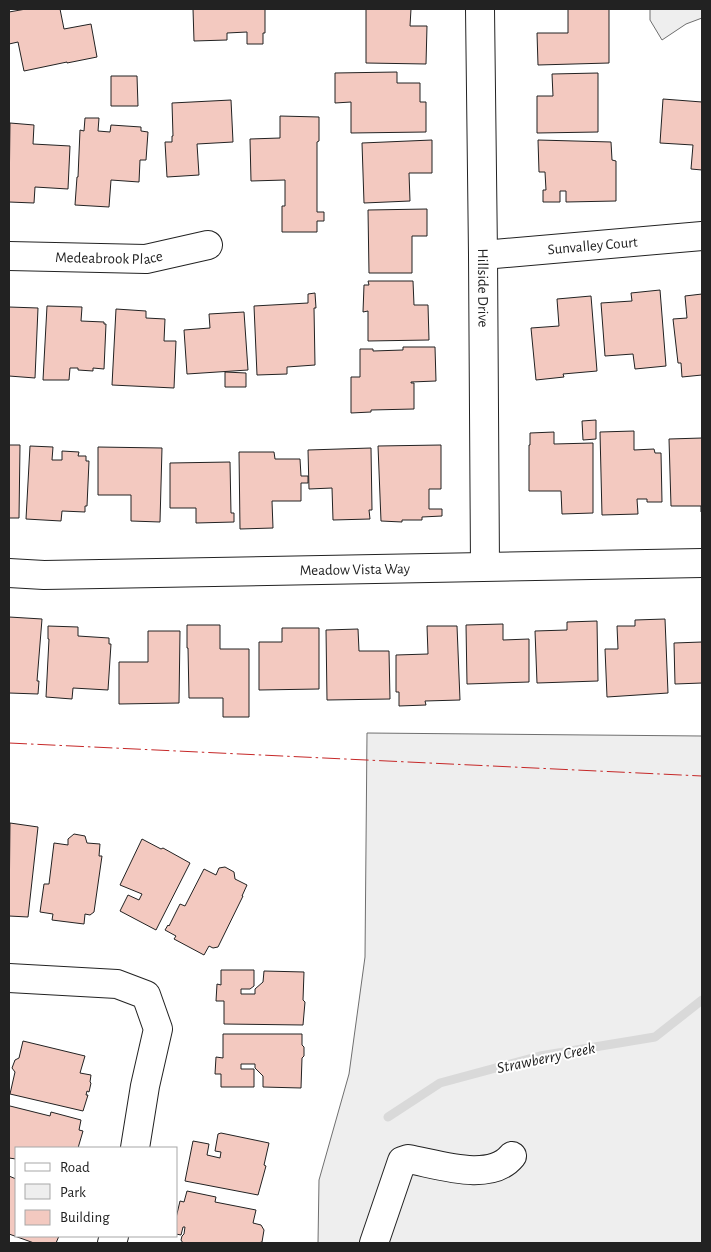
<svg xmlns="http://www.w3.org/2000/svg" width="711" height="1252" font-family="'Alegreya Sans',sans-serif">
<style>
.green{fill:#eee;stroke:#6f6f6f}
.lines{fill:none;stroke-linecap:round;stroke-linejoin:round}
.stream{stroke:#d9d9d9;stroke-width:9}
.building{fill:#f3c9c0;stroke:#222}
.minor-casing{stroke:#222;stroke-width:30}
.minor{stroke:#fff;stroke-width:28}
.power{stroke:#c62828;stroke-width:1;stroke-dasharray:18 4 2.5 4;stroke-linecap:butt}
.labels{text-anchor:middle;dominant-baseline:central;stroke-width:4;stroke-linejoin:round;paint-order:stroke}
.street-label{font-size:15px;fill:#222;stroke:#fff}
.water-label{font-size:16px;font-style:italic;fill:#222;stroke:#fff}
</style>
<rect width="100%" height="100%" fill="#fff"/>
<!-- green -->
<g class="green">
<polygon points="650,9 702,9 702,18 686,24 662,40 650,20"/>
<polygon points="367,733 702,736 702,1243 318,1243 319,1180 349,1074 365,957"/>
</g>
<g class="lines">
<!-- stream -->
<polyline class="stream" points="388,1117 440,1083 540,1056 655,1037 702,1000"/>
</g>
<!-- building -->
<g class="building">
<polygon points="26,9 60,9 64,29 91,24 97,57 67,63 67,62 24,71 18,42 9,44 9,12"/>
<polygon points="193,9 265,9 265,33 263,33 263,44 247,44 247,32 227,33 227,40 194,41"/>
<polygon points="366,9 411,9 410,26 427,26 426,64 366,63"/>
<polygon points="568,9 609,9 609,63 538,65 537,33 568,33"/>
<polygon points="397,72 397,83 420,83 420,102 426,102 426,132 351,133 351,102 335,103 335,73"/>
<polygon points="598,73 598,132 537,133 537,96 553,96 552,74"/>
<polygon points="111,76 137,76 138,106 111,106"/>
<polygon points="663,99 702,102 702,170 691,169 693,145 660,143"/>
<polygon points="231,100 233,142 197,144 199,175 167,177 165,142 172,142 172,136 173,136 172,103"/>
<polygon points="280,116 319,117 319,141 317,142 317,212 324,212 324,221 317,221 317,232 282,232 282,206 285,206 285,180 251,181 250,139 280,138"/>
<polygon points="85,118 99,118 98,131 110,132 111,125 141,127 141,131 148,132 146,160 140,160 139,182 111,180 109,207 75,205 77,177 78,177 80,130 84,131"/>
<polygon points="10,123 34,125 33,144 70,146 68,189 35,187 34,203 9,202"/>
<polygon points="432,140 432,173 409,173 410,201 364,203 362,143"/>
<polygon points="538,140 611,142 612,160 616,161 616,201 566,202 566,191 560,191 560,202 543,202 543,190 546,190 545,172 539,172"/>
<polygon points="427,209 427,236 412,236 412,273 369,273 368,210"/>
<polygon points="368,281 413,281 414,305 428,305 429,340 368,341 368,311 363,312 364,285 369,285"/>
<polygon points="660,290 666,366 635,369 633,354 605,356 601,303 632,301 631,293"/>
<polygon points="315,293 316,308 314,308 315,365 287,367 287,374 257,375 254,306 308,303 308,294"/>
<polygon points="702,294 702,375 682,377 681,363 678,363 673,319 687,318 685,296"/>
<polygon points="591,296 597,371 563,374 564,377 536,380 531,328 559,326 557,299"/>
<polygon points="47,306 82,307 81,321 104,322 104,324 106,324 104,369 93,368 93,371 78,370 78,368 70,368 69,380 43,380"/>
<polygon points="9,307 38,308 35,378 9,376"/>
<polygon points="116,309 146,311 146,318 165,319 164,341 176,341 174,388 112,385"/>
<polygon points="244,312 248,370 187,374 184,330 210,328 209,314"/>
<polygon points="403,347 435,347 436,381 411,382 411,383 414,383 414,409 371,410 371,412 351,413 351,377 360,377 360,349 373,349 373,351 403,350"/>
<polygon points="225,372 246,373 246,387 225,387"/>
<polygon points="596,420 596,439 583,440 582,421"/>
<polygon points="634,431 634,450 654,449 655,453 661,453 662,502 647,502 647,499 637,499 638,514 602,515 600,432"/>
<polygon points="554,432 554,444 593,443 593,513 562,514 561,491 529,491 529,445 530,445 530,433"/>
<polygon points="702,438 702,512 701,512 701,506 671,506 669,439"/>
<polygon points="9,445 20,445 19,518 9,518"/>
<polygon points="441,445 441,489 429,489 429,509 442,509 442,516 422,517 422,520 402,520 402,522 381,521 378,446"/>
<polygon points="30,446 53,447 52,460 62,460 62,451 79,452 78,456 86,456 86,461 89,461 87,506 85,506 85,512 62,511 61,521 26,519"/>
<polygon points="98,447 162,448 160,522 131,521 131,495 98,495"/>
<polygon points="371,448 372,510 369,510 370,519 333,520 332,488 309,489 308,450"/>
<polygon points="239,452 274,452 275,459 300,459 301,476 308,476 308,483 301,483 301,501 272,501 273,528 240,529"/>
<polygon points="230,462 231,513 234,513 234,522 196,523 196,508 170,508 170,463"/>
<polygon points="9,617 42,619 37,681 39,681 38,694 9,693"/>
<polygon points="665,619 668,693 607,697 605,649 618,649 617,626 635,626 635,620"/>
<polygon points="597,621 598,681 537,683 535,631 567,630 567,622"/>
<polygon points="503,624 503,640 529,639 529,682 467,684 466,625"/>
<polygon points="187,625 220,625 220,649 249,649 249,717 223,717 223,698 189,698 188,648 187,648"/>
<polygon points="48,626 78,627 78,636 109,638 109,644 111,644 108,690 73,688 72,699 46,697 49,639 48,639"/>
<polygon points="427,626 457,626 460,700 425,701 426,705 399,706 399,692 396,692 396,655 428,654"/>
<polygon points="282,628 319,628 319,689 259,690 259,642 282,642"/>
<polygon points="358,629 359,651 389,651 390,699 327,700 326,630"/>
<polygon points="148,631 180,631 179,703 119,704 119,662 148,662"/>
<polygon points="702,642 702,683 675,684 674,643"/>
<polygon points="10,823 38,827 28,917 9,916"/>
<polygon points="74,834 85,836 87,843 100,844 99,856 102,856 94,912 90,915 85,914 84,924 52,920 53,914 40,912 44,884 49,884 54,843 68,845 68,839"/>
<polygon points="142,839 161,849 163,848 190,863 156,930 120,911 128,895 139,900 142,894 120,885"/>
<polygon points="225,867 234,872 235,879 247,885 242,896 243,896 218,947 213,948 209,946 204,955 174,939 176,936 165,930 168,925 169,926 180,904 185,906 204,869 216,875 219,868"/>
<polygon points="221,970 254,970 254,986 250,989 241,989 241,994 255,994 255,989 263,982 264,971 304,972 303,1000 305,1002 303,1025 224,1024 224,1001 216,1001 217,984 221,985"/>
<polygon points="223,1034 302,1034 302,1045 304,1047 304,1056 302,1058 301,1088 263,1087 263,1076 255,1068 255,1064 241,1064 241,1069 254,1069 254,1087 221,1087 221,1074 215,1074 216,1057 223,1058"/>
<polygon points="23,1041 85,1056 80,1073 91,1075 90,1082 91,1083 89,1092 87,1091 86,1095 88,1095 83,1111 10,1094 15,1072 12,1068 15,1060 19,1058"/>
<polygon points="10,1106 50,1116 51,1112 81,1120 79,1130 83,1131 78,1148 16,1148 16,1159 9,1158 9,1107"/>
<polygon points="221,1133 269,1143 264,1165 266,1166 258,1195 185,1181 193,1141 209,1144 207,1155 220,1158 221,1152 215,1151 218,1134"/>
<polygon points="9,1176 16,1179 16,1236 59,1236 56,1243 34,1243 9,1234"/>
<polygon points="187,1191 216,1197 215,1202 256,1210 253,1223 261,1225 264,1230 262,1242 258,1243 183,1243 181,1240 182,1236 184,1234 185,1227 183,1227 181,1235 176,1234 176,1218 180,1201 184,1202"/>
</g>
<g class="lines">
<!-- minor casing -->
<g class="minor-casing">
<g id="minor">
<path id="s1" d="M480 9 483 255 485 566"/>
<path id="s2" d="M483 255 702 236"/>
<path id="s3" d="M9 256 146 259 208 245"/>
<path id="s4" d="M9 573 44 575 702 563"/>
<polyline points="9,978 117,984 146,995 158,1029 145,1086 135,1148"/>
<polyline points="112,1243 114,1236"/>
<path d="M374 1243 402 1161 408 1159C437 1164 490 1183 512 1156"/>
</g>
</g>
<!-- minor -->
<use href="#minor" class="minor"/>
<!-- power -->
<polyline class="power" points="9,743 702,776"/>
</g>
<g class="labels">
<!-- street labels -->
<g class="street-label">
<text stroke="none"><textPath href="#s2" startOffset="110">Sunvalley Court</textPath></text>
<text stroke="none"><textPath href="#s3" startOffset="100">Medeabrook Place</textPath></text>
<text stroke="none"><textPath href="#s1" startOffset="279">Hillside Drive</textPath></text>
<text stroke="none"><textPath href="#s4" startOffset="346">Meadow Vista Way</textPath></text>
</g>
<!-- water labels -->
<g class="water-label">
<text transform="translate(546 1058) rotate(-12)">Strawberry Creek</text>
</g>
</g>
<!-- border -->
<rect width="711" height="1252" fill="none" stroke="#222222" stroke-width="20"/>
<!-- legend -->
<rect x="15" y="1147" width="162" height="90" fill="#ffffff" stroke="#a7a7a7"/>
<rect x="25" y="1163" width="25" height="8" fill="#ffffff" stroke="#a7a7a7"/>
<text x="60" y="1172" font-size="15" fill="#222222">Road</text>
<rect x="25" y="1184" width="25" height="15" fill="#eeeeee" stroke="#a7a7a7"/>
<text x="60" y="1197" font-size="15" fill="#222222">Park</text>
<rect x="25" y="1210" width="25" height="15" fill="#f3c9c0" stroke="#a7a7a7"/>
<text x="60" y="1222" font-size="15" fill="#222222">Building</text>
</svg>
